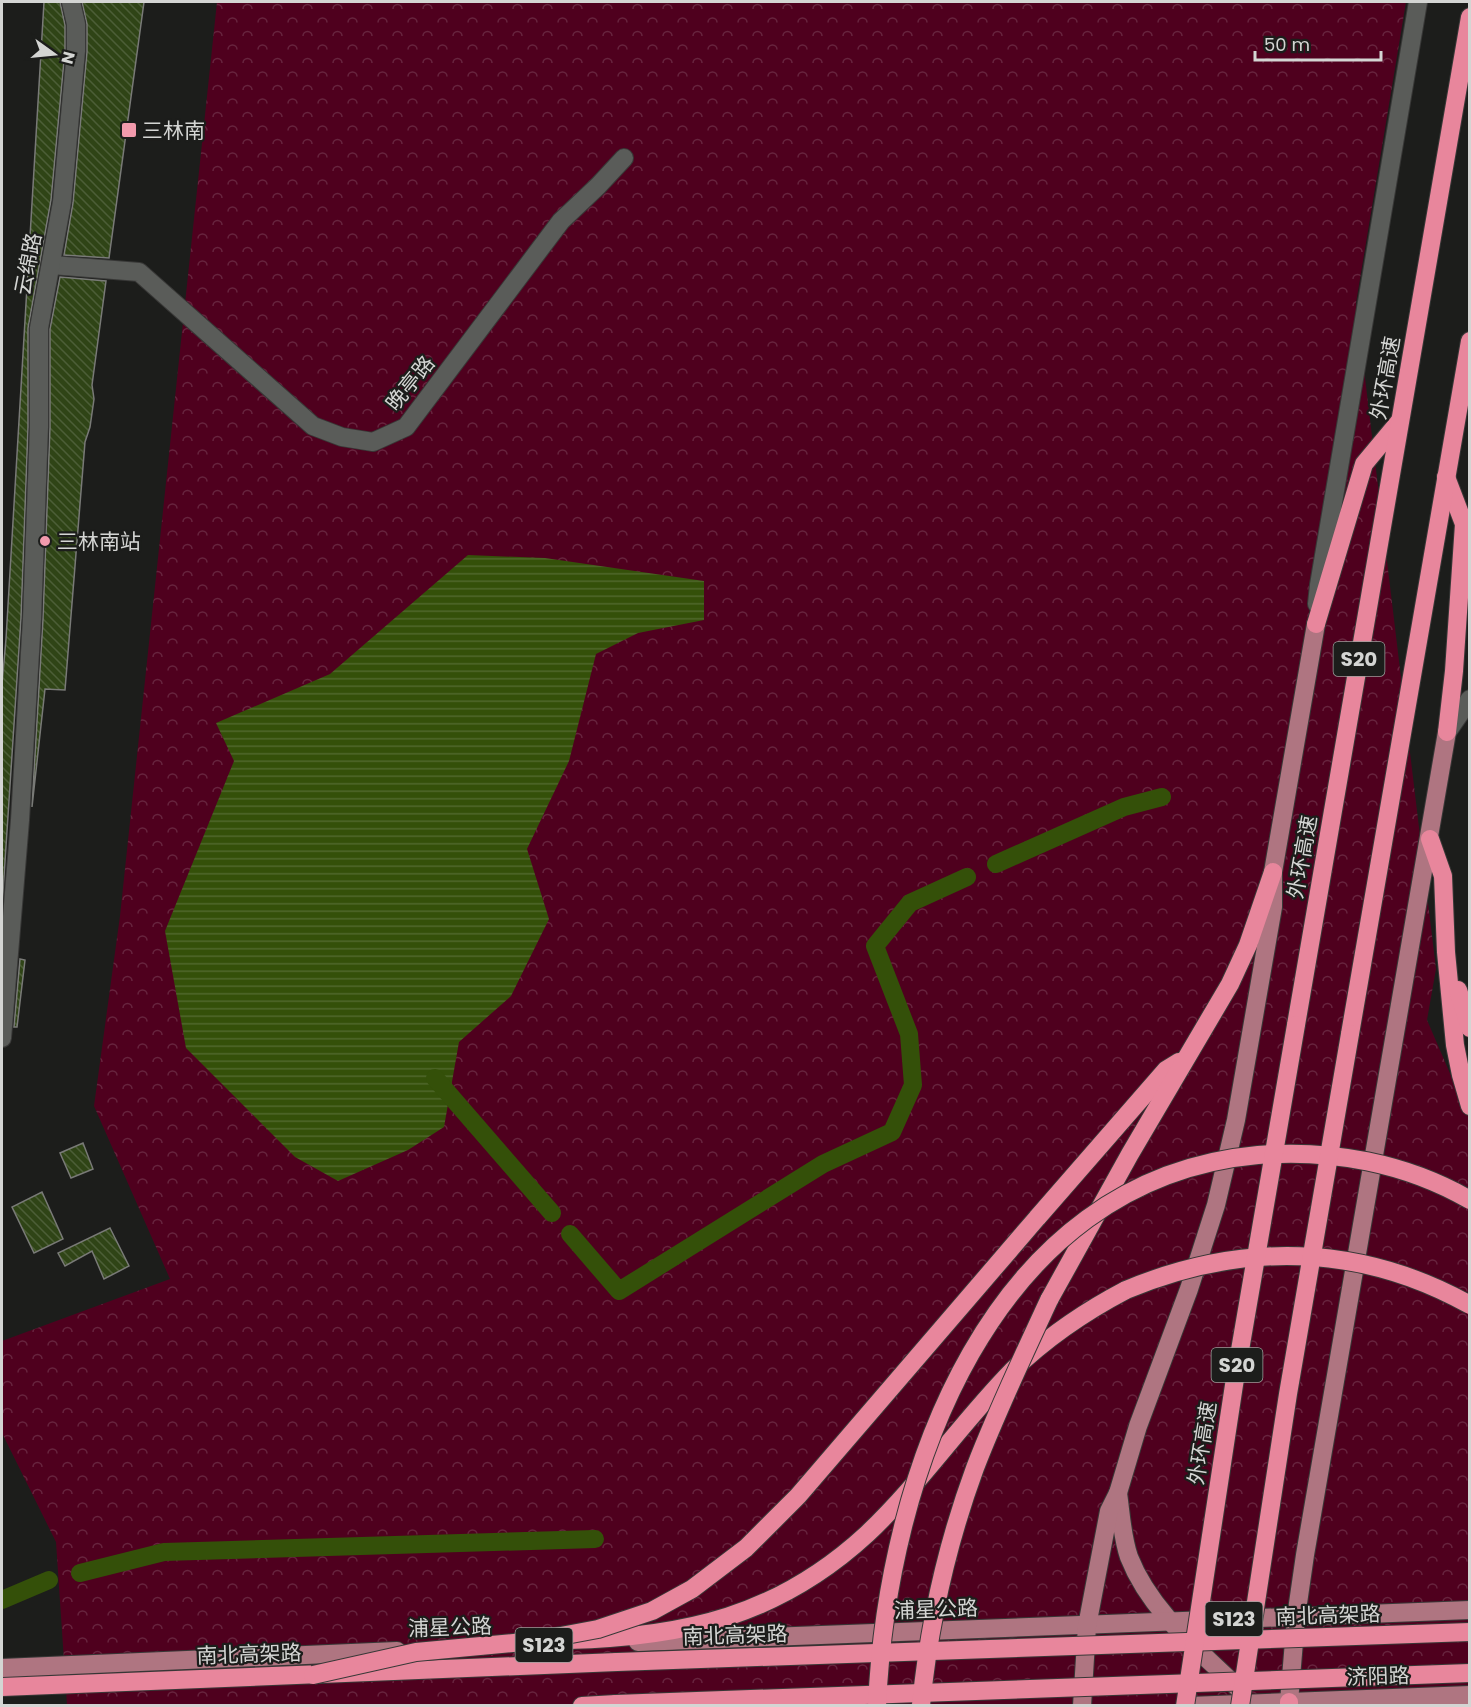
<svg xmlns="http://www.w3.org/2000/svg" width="1471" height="1707" font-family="Poppins,'Noto Sans SC',sans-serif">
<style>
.forest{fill:url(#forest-crowns)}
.water{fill:url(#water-rules)}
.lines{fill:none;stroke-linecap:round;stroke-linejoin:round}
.canal{stroke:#345009;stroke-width:18}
.building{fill:url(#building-back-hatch);stroke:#797a77;stroke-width:1.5}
.secondary-casing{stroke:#383837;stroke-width:20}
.primary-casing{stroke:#383837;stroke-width:20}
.highway-casing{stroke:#383837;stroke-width:20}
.secondary{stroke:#5a5c59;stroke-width:18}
.primary{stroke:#af7581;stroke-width:18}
.highway{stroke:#e8869c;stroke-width:18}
.highway-bridge-casing{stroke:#383837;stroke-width:20;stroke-linecap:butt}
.highway-bridge{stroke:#e8869c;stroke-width:18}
.poi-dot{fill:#f29aac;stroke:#1c1d1b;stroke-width:2}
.labels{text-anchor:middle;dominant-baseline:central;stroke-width:4.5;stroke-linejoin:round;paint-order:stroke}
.shield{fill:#1c1d1b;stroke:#9d9e9c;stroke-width:1.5}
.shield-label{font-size:20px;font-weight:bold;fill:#d4d5d3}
.poi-label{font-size:21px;fill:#d4d5d3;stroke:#1c1d1b;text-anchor:start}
.street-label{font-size:21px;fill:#d4d5d3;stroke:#1c1d1b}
</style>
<defs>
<pattern id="forest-crowns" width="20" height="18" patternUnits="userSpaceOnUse" patternTransform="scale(1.5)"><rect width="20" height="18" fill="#4f001e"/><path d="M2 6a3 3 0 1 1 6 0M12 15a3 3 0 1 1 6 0" fill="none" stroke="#67243e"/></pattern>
<pattern id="water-rules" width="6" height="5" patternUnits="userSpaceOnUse" patternTransform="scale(1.5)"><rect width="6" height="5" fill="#345009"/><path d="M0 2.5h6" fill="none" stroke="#50682c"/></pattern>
<pattern id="building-back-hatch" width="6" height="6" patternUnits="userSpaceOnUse" patternTransform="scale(1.5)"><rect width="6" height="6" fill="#2f4416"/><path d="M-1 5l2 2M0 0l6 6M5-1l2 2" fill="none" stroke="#4c5e37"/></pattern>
</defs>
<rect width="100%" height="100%" fill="#1c1d1b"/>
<!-- forest -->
<polygon class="forest" points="217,2 1406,2 1356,303 1436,969 1427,1020 1464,1106 1469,1113 1469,1705 67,1705 56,1542 2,1433 2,1341 170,1279 94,1106 120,916"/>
<!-- water -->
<polygon class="water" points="468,555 545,558 704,581 704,620 638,633 596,654 569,761 527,849 549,919 511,996 459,1042 444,1127 408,1150 338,1181 295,1157 186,1048 165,931 234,761 216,723 330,674"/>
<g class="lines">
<!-- canal -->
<g class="canal">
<polyline points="996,864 1124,807 1162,797"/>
<polyline points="435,1078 552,1213"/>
<polyline points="570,1234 619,1291 823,1164 892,1132 913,1085 909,1034 875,946 910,903 967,877"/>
<polyline points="80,1573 164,1552 595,1539"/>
<polyline points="2,1600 49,1580"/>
</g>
</g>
<!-- building -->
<g class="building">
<polygon points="44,2 60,2 65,25 65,50 51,200 28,328 28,427 21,618 2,907 2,684 6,639"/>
<polygon points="82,2 144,2 109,258 64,255 73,203 87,52 87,24"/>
<polygon points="60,277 106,281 92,385 94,399 90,427 85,442 65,690 45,689 32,807 43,619 50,427 50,329"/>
<polygon points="20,959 25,960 17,1027 14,1027"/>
<polygon points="83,1143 93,1169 71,1178 60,1153"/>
<polygon points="42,1192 63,1239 34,1253 12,1207"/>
<polygon points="110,1228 129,1266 104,1279 92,1251 65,1266 58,1253"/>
</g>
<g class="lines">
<!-- secondary casing -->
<g class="secondary-casing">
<g id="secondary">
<polyline points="52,265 139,272 313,426 342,437 373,442 406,427 561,221 598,186 624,158"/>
<polyline points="1317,604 1319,585 1418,2"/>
<polyline points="1447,732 1470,699"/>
<polyline points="2,1038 20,820 32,619 39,427 39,328 62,202 76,51 76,24 71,2"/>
</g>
</g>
<!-- primary casing -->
<g class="primary-casing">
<g id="primary">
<path d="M1118 1493C1121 1514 1122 1537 1129 1557 1150 1611 1199 1650 1239 1689"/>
<polyline points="638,1642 1470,1610"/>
<polyline points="2,1668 397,1651"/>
<polyline points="1289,1702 1296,1617 1305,1555 1447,732"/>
<polyline points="1082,1706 1087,1626 1109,1511 1118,1493 1138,1426 1189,1289 1216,1205 1236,1120 1273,907 1273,872 1316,624"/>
<polyline points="1190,1706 1470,1695"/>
</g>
</g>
<!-- highway casing -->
<g class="highway-casing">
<g id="highway">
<polyline points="1446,477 1464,524 1454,671 1447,732"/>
<polyline points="1316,624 1364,464 1399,422"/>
<polyline points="1430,839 1443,876 1446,952 1455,1045 1461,1075 1470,1106"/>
<polyline points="1458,990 1470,1028"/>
<polyline points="1296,1025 1470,17"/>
<polyline points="1350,1034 1470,341"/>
<polyline points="1037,1218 1166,1070 1179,1062"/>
<polyline points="1049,1300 1130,1154 1230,984 1248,945 1273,872"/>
<path d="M567 1640C685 1637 778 1616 867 1534 920 1484 961 1423 1012 1371 1046 1338 1084 1312 1126 1290"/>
<polyline points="2,1687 617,1662"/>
<polyline points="582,1706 616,1704"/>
<polyline points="1289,1706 1289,1702"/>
</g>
</g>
<!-- secondary -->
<use href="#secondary" class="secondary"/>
<!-- primary -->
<use href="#primary" class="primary"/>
<!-- highway -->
<use href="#highway" class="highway"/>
<!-- highway-bridge casing -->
<g class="highway-bridge-casing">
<g id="highway-bridge">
<path d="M1126 1290C1241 1242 1359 1243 1470 1305"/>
<polyline points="617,1662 1470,1632"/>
<polyline points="313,1675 416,1652 534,1641 598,1629 652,1611 692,1589 746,1548 798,1496 1037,1218"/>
<polyline points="616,1704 1470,1673"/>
<path d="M921 1705C929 1625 947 1544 975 1468 997 1411 1023 1356 1049 1300"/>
<path d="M877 1706C887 1475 991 1179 1258 1155 1331 1149 1406 1163 1470 1200"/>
<polyline points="1185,1706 1234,1385 1296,1025"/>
<polyline points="1240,1706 1288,1394 1350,1034"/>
</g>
</g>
<!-- highway-bridge -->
<use href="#highway-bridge" class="highway-bridge"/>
</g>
<!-- markers -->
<g class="poi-dot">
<rect x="121" y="122" width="16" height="16" rx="3"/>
<circle cx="45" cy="541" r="6"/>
</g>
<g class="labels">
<!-- shield labels -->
<g class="shield">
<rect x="1333.5" y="642" width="51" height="34" rx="4.5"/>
<rect x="1211.5" y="1348" width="51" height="34" rx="4.5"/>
<rect x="1205.5" y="1602" width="57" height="34" rx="4.5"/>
<rect x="515.5" y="1628" width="57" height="34" rx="4.5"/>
</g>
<g class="shield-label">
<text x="1359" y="659">S20</text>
<text x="1237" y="1365">S20</text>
<text x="1234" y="1619">S123</text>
<text x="544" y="1645">S123</text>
</g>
<!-- poi labels -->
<g class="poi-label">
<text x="142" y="130">三林南</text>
<text x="57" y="541">三林南站</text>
</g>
<!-- street labels -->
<g class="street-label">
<text transform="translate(28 264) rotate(-79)">云绵路</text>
<text transform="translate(1385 378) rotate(-80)">外环高速</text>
<text transform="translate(410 383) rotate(-51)">晚亭路</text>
<text transform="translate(1302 857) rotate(-80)">外环高速</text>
<text transform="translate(1202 1443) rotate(-81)">外环高速</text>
<text transform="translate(936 1609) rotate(-2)">浦星公路</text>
<text transform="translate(1328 1615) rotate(-2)">南北高架路</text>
<text transform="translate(450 1627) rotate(-2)">浦星公路</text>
<text transform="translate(735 1635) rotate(-2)">南北高架路</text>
<text transform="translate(249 1654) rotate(-2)">南北高架路</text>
<text transform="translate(1378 1676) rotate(-2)">济阳路</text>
</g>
</g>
<!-- border -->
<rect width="1471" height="1707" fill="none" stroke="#d4d5d3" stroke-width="6"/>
<!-- north arrow -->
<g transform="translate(54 54) rotate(105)" stroke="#1c1d1b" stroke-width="4.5" paint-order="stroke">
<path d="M0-4.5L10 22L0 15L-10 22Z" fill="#d4d5d3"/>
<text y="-9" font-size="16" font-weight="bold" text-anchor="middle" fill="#d4d5d3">N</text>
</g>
<!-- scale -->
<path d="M1255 51v9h126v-9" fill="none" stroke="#d4d5d3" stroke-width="3"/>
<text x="1264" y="51" font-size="18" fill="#d4d5d3" stroke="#1c1d1b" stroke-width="4.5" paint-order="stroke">50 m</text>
</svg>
